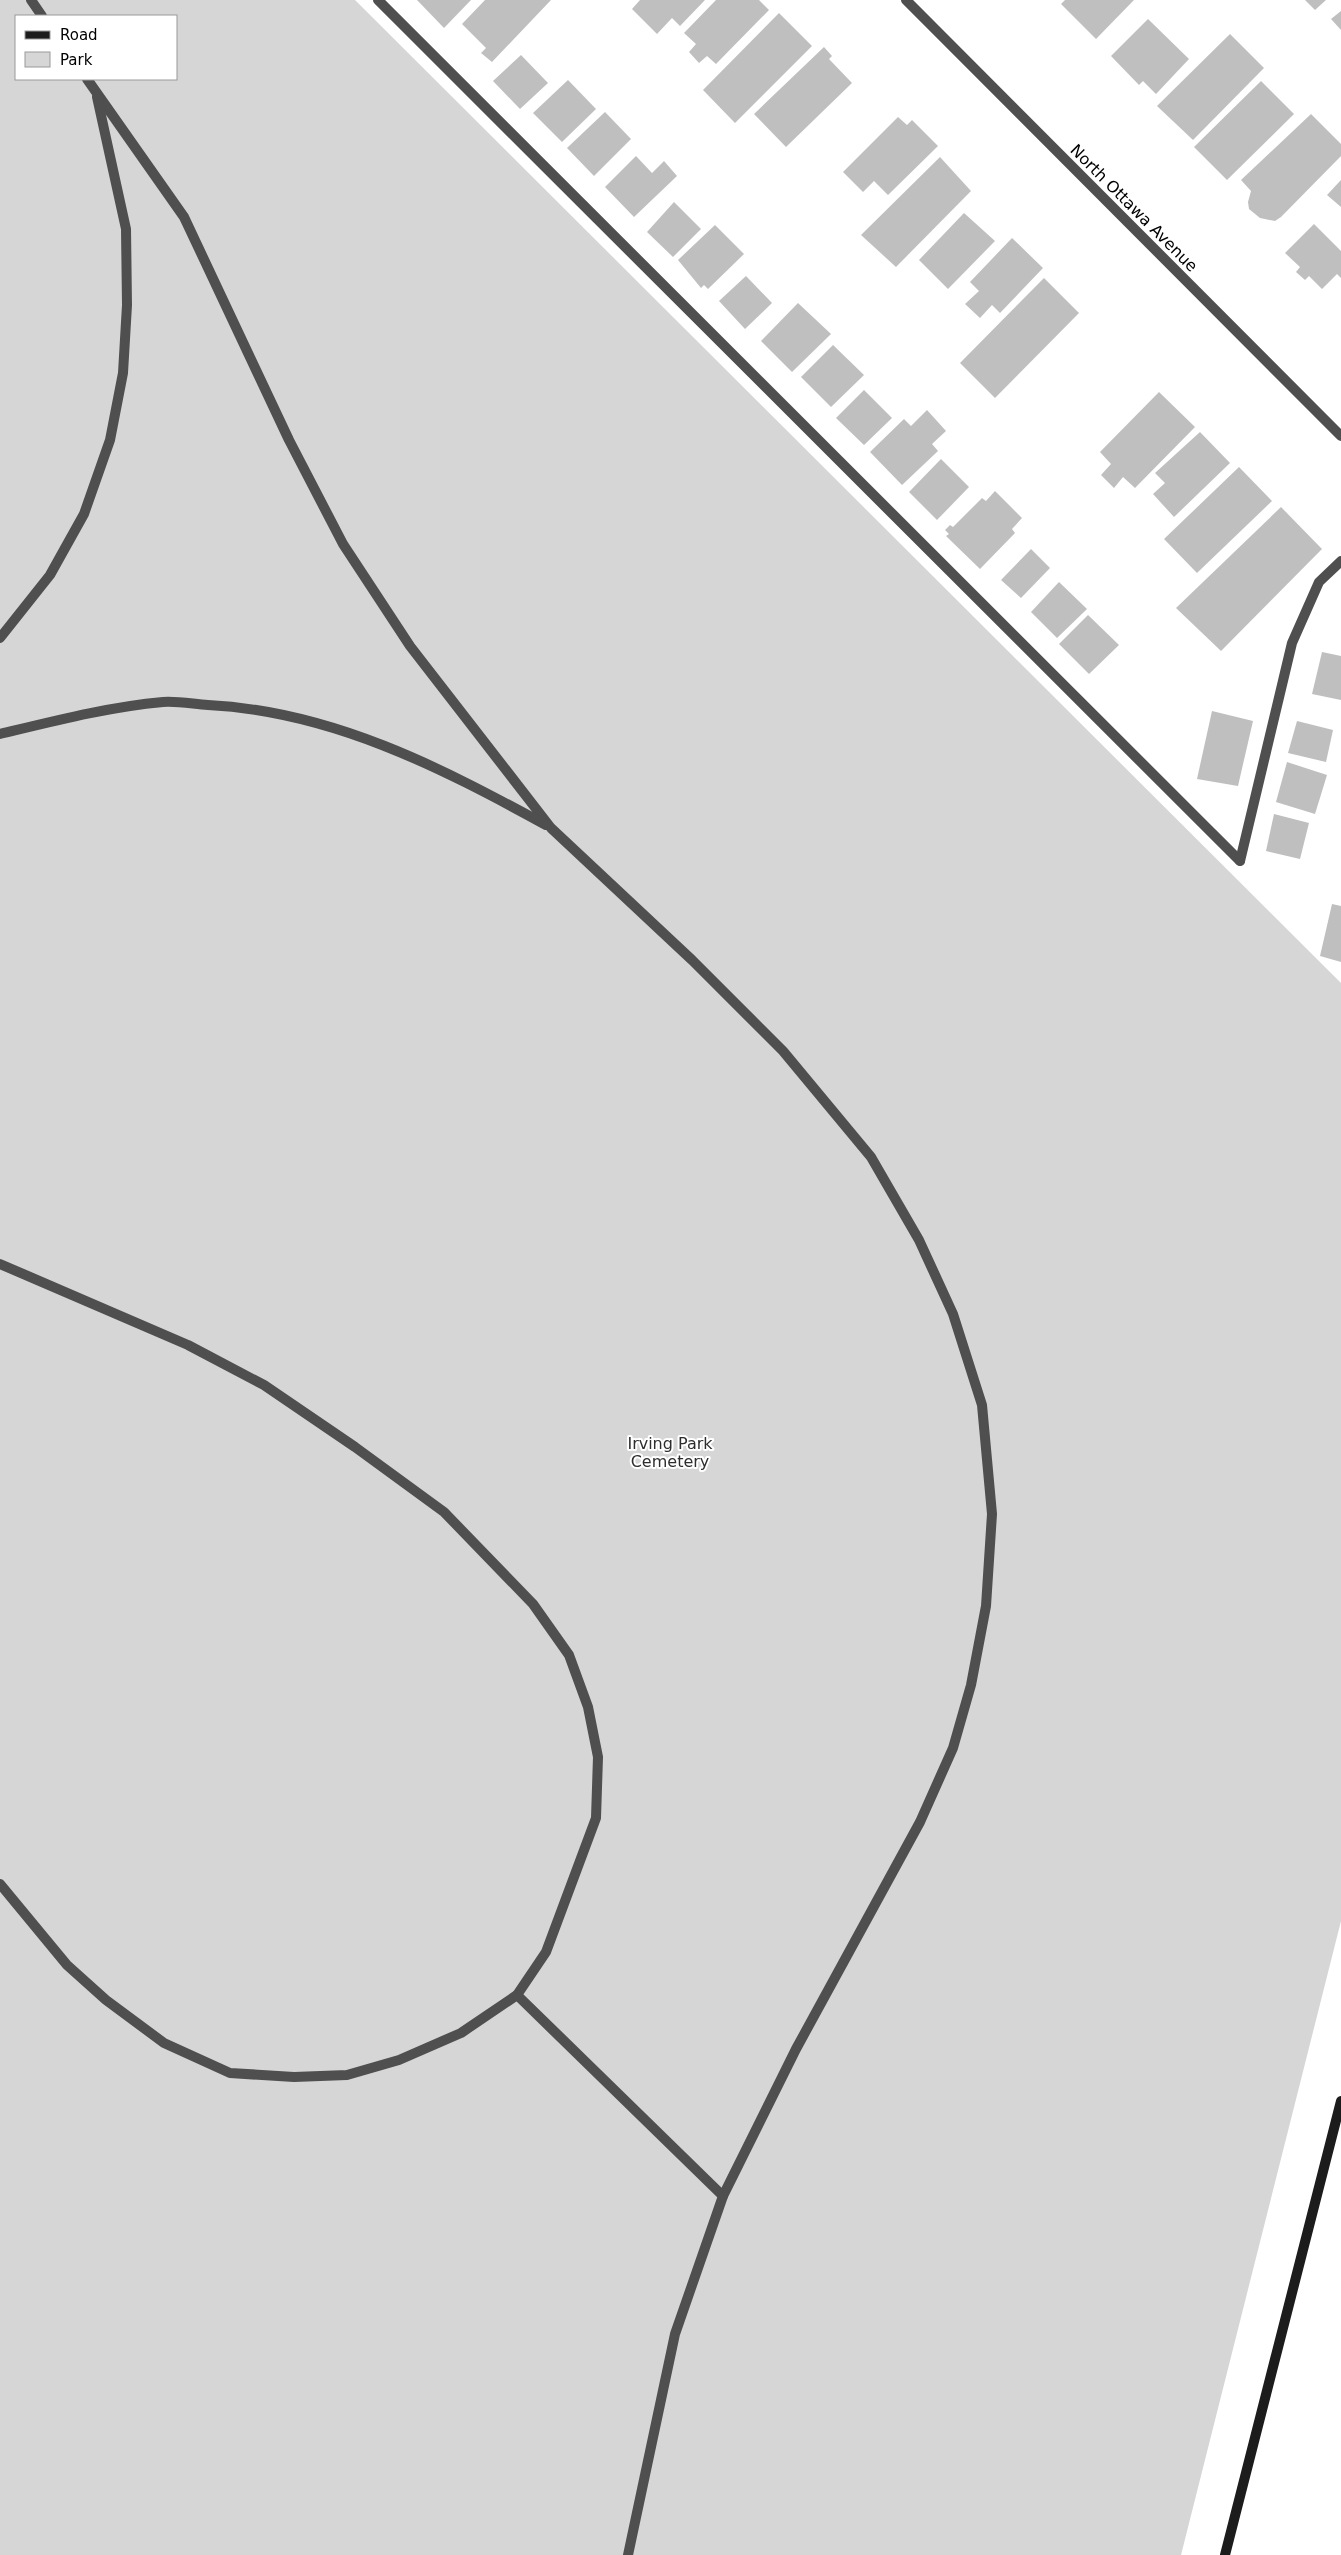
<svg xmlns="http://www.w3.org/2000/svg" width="1341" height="2555" font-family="'DejaVu Sans',sans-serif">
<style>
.green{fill:#d6d6d6;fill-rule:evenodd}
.building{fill:#bfbfbf}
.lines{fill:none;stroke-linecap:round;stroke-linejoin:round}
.service{stroke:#4f4f4f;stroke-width:10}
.minor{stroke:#4f4f4f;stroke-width:10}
.secondary{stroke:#1c1c1c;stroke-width:10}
.labels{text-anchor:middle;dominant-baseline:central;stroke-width:4;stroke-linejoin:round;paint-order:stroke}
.street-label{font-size:16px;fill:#000;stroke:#fff}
.park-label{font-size:16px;fill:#2d2d2d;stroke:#fff}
</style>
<rect width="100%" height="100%" fill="#fff"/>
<!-- green -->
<path class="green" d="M0 0H355L1341 983V1921L1181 2555H0ZM16 16H176V79H16Z"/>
<!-- building -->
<g class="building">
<polygon points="417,0 471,0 444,28"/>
<polygon points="485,0 551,0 492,62 481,53 486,48 462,24"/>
<polygon points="640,0 705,0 680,26 672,18 657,34 632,9"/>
<polygon points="716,0 759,0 769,10 716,64 707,56 699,63 689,52 696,44 684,33"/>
<polygon points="1065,0 1134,0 1096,39 1061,4"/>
<polygon points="1305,0 1326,0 1315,10"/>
<polygon points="1341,11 1341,30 1331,19"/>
<polygon points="779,13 812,46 735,123 703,90"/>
<polygon points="1148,19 1189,59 1156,94 1143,81 1139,85 1111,56"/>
<polygon points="1230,34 1264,68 1193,140 1157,106"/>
<polygon points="824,47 832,56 829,59 852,83 786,147 754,114"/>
<polygon points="521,55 548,83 520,109 493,81"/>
<polygon points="568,80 596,109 562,142 533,113"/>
<polygon points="1261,81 1294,114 1227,180 1194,147"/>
<polygon points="605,112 631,139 594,176 567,148"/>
<polygon points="1311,114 1341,144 1341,156 1281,217 1275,221 1260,218 1249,209 1248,202 1251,191 1241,180"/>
<polygon points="898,117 907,125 912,120 938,146 888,195 874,181 863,192 843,172"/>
<polygon points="636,156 652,173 664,161 677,176 634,217 605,187"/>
<polygon points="940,157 971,191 896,267 861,235"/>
<polygon points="1341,180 1341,207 1327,195"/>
<polygon points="674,202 701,229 673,257 647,232"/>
<polygon points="964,213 995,241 948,289 919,260"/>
<polygon points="1314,224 1341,251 1341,278 1337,274 1322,289 1309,276 1305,280 1296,272 1300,267 1285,253"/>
<polygon points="715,225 744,254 708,289 704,285 701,288 678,260"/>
<polygon points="1012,238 1043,268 1000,313 992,305 980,318 965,304 979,291 970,282"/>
<polygon points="746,276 772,303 745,329 719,301"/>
<polygon points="1044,278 1079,313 995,398 960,363"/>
<polygon points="798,303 831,334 792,372 761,341"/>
<polygon points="833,345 864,375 831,407 801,377"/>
<polygon points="864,390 892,418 864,445 836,418"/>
<polygon points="1159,392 1195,427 1135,488 1123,477 1114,488 1101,475 1111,464 1100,452"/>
<polygon points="927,410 946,431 932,444 938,451 902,485 870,452 904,419 911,426"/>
<polygon points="1200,432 1230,463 1174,517 1153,494 1165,483 1155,473"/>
<polygon points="941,459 969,487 937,520 909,492"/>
<polygon points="1239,467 1272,501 1197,573 1164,539"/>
<polygon points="995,491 1022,518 1012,529 1015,533 980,569 946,536 949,534 945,530 950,525 953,527 982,498 986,501"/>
<polygon points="1281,507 1322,549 1221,651 1176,608"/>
<polygon points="1031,549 1050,568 1021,598 1001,580"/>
<polygon points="1059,582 1087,609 1057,638 1031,612"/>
<polygon points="1088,615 1119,645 1089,674 1059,644"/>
<polygon points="1322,652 1341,656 1341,700 1312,694"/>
<polygon points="1212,711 1253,721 1238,786 1197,779"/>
<polygon points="1297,721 1333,730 1326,762 1288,753"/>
<polygon points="1287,762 1327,775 1315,814 1276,802"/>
<polygon points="1274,814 1309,823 1300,859 1266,851"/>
<polygon points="1332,904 1341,906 1341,962 1320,956"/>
</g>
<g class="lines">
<!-- service -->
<g class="service">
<polyline points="31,0 42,16"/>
<polyline points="378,0 1240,861"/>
<polyline points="87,79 184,217 289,440 343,544 410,646 551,828 692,960 783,1051 871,1157 919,1240 953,1314 982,1405 992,1514 986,1606 971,1685 953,1748 920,1822 796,2049 723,2196 675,2334 628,2555"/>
<polyline points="0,638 50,575 84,514 110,440 123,373 127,305 126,229 97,97"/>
<path d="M0 734C54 721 108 707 163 702 178 701 193 704 208 705 331 711 440 767 546 825"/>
<polyline points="1240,861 1292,643 1319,582 1341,561"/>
<polyline points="0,1264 188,1345 264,1385 355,1447 444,1512 533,1604 569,1655 588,1707 598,1757 596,1818 546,1952 517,1995 461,2033 399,2060 347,2075 294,2077 230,2073 164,2043 106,2000 67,1965 0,1884"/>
<polyline points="517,1995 723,2196"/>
</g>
<!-- minor -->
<polyline class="minor" points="906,0 1341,436"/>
<!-- secondary -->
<polyline class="secondary" points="1225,2555 1341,2101"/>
</g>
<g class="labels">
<!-- street labels -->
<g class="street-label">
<text transform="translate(1134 208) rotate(45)">North Ottawa Avenue</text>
</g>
<!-- park labels -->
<g class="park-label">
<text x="670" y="1443">Irving Park<tspan x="670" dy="18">Cemetery</tspan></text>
</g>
</g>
<!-- legend -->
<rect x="15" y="15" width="162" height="65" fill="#ffffff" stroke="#999999"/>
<rect x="25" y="31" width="25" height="8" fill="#1c1c1c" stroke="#999999"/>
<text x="60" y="40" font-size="15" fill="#000000">Road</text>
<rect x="25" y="52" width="25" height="15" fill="#d6d6d6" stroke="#999999"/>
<text x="60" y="65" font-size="15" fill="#000000">Park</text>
</svg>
